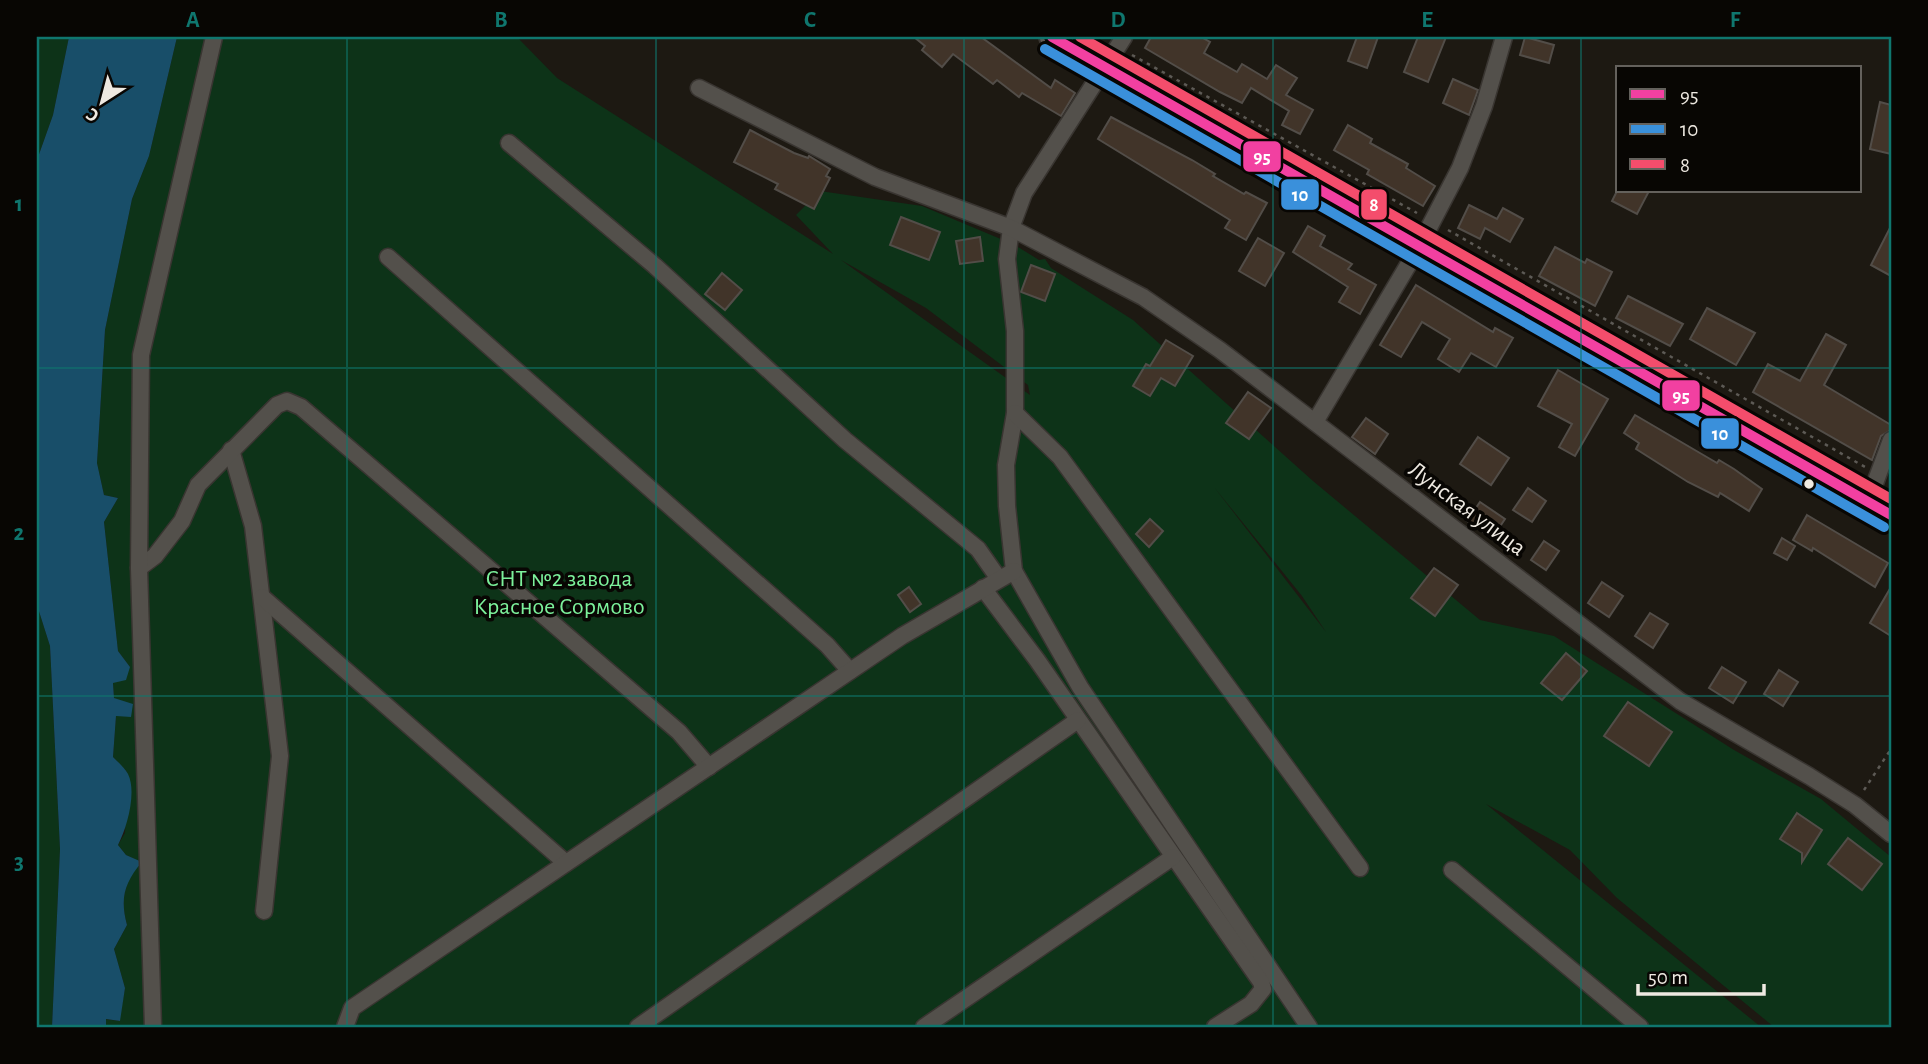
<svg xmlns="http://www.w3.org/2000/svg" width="1928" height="1064" font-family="'Alegreya Sans',sans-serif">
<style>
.green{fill:#0d3318;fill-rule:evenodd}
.water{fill:#184e69}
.building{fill:#413429;stroke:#524d48;stroke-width:2}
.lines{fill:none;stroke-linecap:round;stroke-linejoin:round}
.minor-casing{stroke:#393531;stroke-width:19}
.primary-casing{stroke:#393531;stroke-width:28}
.path{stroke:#5d5a55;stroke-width:2.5;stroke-dasharray:3.5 5;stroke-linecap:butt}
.minor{stroke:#53504b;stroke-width:16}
.primary{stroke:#5f5853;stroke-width:24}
.bus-1-casing{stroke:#080603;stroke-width:16}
.bus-2-casing{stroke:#080603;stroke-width:16}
.bus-3-casing{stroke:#080603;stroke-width:16}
.bus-1{stroke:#f240a1;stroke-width:10}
.bus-2{stroke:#3a90db;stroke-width:10}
.bus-3{stroke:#f44d6c;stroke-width:10}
.grid{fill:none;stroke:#0f766e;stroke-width:2;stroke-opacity:0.55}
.bus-dot{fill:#eee9e1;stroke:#080603;stroke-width:2.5}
.labels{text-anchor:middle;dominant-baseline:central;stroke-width:7;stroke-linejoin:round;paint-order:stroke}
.street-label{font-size:24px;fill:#eee9e1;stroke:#080603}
.park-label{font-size:24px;fill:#7cf19b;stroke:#080603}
.line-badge{stroke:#080603;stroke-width:2.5}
.badge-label{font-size:19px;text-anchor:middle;font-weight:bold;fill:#fff}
.neatline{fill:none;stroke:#0f766e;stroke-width:2.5}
.grid-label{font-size:23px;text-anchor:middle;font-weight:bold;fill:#0f766e}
</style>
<rect width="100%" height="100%" fill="#1d1912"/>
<!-- green -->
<g class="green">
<polygon points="37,37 69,37 53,115 37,160"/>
<path d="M177 37H517L557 78 833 254 796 215 820 191 922 206 1015 245 1039 260 1045 259 1051 268 1133 320 1313 481 1480 620 1554 636 1734 750 1821 799 1891 857V1027H1774L1617 898 1570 850 1486 804 1761 1027H106L105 1019 119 1021 125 988 114 949 127 925C120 899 124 883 141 862L126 855 118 845 125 833 127 772 113 757 116 716H131L114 698 113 683 130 667 118 651 104 522 118 498 104 495 97 463 105 330 132 199 149 156ZM841 260 926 308 1028 385 1030 395ZM1214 487 1302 596 1326 632Z"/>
<polygon points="37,605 50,646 60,849 52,1027 37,1027"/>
</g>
<!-- water -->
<path class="water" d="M69 37H177L149 156 132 199 105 330 97 463 104 495 118 498 104 522 118 651 130 667 126 680 113 683 114 698 133 704 131 717 116 716 113 757C118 762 125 768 128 774 137 792 127 828 118 845L126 855 142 862C124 883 120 899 127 925L114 949 125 988 120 1021 106 1019V1027H52L60 849 50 646 37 605V160L53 115Z"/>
<!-- building -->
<g class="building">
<polygon points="914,37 981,37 1051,88 1055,80 1075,93 1061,116 1022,93 1019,97 997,80 993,84 953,54 942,67 922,50 925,46"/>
<polygon points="1151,37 1201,37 1210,42 1204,53 1237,72 1242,64 1267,79 1276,65 1297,78 1286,95 1313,110 1300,134 1282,125 1289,111 1251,88 1242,103 1220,92 1145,48"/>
<polygon points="1357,37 1378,37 1367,68 1348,61"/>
<polygon points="1418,37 1446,37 1428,82 1404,72"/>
<polygon points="1525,37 1554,45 1549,63 1520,55"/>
<polygon points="1453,79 1478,90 1469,115 1443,103"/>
<polygon points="1880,102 1891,105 1891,154 1870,149"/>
<polygon points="1111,117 1192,160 1215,174 1213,176 1244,194 1246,192 1267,203 1246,240 1225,228 1230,220 1098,139"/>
<polygon points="1348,125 1372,139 1370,143 1408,164 1406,168 1435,186 1423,206 1367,174 1369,170 1334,150"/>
<polygon points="750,130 794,153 808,158 809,156 830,169 826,176 830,178 814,209 775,189 778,184 734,162"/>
<polygon points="1617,191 1649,191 1637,214 1612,201"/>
<polygon points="1469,205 1497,219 1503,208 1523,219 1510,242 1485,228 1480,239 1458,228"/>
<polygon points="901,217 940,232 929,260 890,245"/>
<polygon points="1308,226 1325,236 1320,246 1352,264 1348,269 1376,285 1360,314 1339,302 1348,287 1293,252"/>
<polygon points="1891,226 1891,276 1871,265"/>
<polygon points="980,237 983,261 960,264 956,241"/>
<polygon points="1258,238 1284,253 1265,286 1239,271"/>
<polygon points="1555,247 1585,263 1587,259 1612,272 1595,306 1539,276"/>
<polygon points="1031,265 1055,274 1045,301 1021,292"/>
<polygon points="722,273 742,290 725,310 705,294"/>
<polygon points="1416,285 1493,332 1495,328 1513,338 1496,367 1471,353 1459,372 1438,359 1450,339 1422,322 1401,357 1380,345"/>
<polygon points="1628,296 1683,324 1670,346 1616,318"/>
<polygon points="1707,308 1755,333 1736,365 1690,339"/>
<polygon points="1826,334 1846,345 1824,385 1891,425 1891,430 1881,436 1872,460 1753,392 1768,364 1800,381"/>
<polygon points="1166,340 1193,356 1175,386 1161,378 1150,396 1133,386 1146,364 1150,366"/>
<polygon points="1558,370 1608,399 1575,456 1559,447 1572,424 1538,406"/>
<polygon points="1248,392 1271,408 1249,439 1226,423"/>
<polygon points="1635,415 1717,463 1719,460 1734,469 1762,489 1749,511 1720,493 1718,497 1688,482 1636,449 1639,443 1624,433"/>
<polygon points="1366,418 1388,434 1375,454 1352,437"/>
<polygon points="1478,437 1509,458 1491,485 1460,464"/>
<polygon points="1528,488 1546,501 1532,522 1513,510"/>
<polygon points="1480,502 1505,519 1492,538 1467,521"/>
<polygon points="1807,515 1888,563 1875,587 1813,548 1812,551 1793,540"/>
<polygon points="1150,519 1163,531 1149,547 1136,534"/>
<polygon points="1782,538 1795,546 1787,560 1774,553"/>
<polygon points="1544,541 1559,551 1546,570 1531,560"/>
<polygon points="1434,568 1458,585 1435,616 1411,598"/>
<polygon points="1602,582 1623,596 1609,617 1588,603"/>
<polygon points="909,587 921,604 910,612 898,595"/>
<polygon points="1891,587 1891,636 1870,623"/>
<polygon points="1650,613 1668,624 1653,648 1635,636"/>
<polygon points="1566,653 1587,671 1562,700 1541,683"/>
<polygon points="1722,667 1746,682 1733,703 1709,688"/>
<polygon points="1779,670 1798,682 1783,706 1764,694"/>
<polygon points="1628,702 1672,732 1649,766 1604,736"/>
<polygon points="1797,813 1822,830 1802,862 1802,853 1780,839"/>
<polygon points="1848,838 1882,864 1862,890 1828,864"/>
</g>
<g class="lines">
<!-- minor casing -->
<g class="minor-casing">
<g id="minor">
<polyline points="1124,37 1024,193 1011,228 1007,259 1015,331 1015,413 1006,465 1007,506 1014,571 1080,687 1309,1027"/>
<polyline points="699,88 875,177 1011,228 1143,297 1220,350 1680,701 1809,776 1855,805 1891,834"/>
<polyline points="509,143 655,266 845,440 978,549 999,579"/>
<polyline points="388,257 827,645 850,671"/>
<polyline points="1015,413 1060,457 1360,868"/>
<polyline points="1315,422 1420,245 1460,168 1484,106 1504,37"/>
<polyline points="231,450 253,526 280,756 264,911"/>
<polyline points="1868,502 1891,440"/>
<polyline points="139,568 155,556 182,521 198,485 277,405 287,401 301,407 679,732 709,767"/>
<polyline points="983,588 1037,660 1261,982 1263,989 1251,1004 1215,1027"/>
<polyline points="262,597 566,863"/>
<polyline points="1452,870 1640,1027"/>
<polyline points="153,1027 139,568 141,355 214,37"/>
<polyline points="345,1027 352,1008 902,636 1014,571"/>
<polyline points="638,1027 1078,720"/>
<polyline points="924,1027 1173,857"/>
</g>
</g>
<!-- primary casing -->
<g class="primary-casing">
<polyline id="primary" points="1052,37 1891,515"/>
</g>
<!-- path -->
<g class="path">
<polyline points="1132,55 1417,213"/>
<polyline points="1448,230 1865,467"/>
<polyline points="1864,790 1891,749"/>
</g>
<!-- minor -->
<use href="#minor" class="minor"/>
<!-- primary -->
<use href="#primary" class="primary"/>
<!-- bus-1 casing -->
<g class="bus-1-casing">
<polyline id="bus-1" points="1052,37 1891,515"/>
</g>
<!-- bus-2 casing -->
<g class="bus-2-casing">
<polyline id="bus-2" points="1045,49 1884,527"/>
</g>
<!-- bus-3 casing -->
<g class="bus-3-casing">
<polyline id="bus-3" points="1080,37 1891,499"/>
</g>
<!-- bus-1 -->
<use href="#bus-1" class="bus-1"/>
<!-- bus-2 -->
<use href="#bus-2" class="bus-2"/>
<!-- bus-3 -->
<use href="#bus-3" class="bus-3"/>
</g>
<!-- grid -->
<path class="grid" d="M347 37V1027M656 37V1027M964 37V1027M1273 37V1027M1581 37V1027M37 368H1891M37 696H1891"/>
<!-- markers -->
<circle class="bus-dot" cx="1809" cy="484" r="6"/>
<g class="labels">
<!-- street labels -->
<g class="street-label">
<text transform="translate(1467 509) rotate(37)">Лунская улица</text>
</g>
<!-- park labels -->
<g class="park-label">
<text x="559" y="579">СНТ №2 завода<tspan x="559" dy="28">Красное Сормово</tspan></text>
</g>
</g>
<g class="line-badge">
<rect x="1242" y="140" width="40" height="33" rx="7" fill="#f240a1"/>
<rect x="1280" y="178" width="40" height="33" rx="7" fill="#3a90db"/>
<rect x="1360" y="188" width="28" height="33" rx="7" fill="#f44d6c"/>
<rect x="1661" y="379" width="40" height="33" rx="7" fill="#f240a1"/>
<rect x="1700" y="417" width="40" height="33" rx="7" fill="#3a90db"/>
</g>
<g class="badge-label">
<text x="1262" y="163">95</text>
<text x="1300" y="201">10</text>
<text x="1374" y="211">8</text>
<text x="1681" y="402">95</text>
<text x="1720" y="440">10</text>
</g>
<!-- border -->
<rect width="1928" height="1064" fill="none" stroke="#080603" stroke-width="77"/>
<!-- legend -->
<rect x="1616" y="66" width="245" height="126" fill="#080603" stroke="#64615c" stroke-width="2"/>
<rect x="1630" y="89" width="35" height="10" fill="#f240a1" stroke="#64615c" stroke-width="2"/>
<text x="1680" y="102" font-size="21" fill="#eee9e1">95</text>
<rect x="1630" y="124" width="35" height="10" fill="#3a90db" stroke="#64615c" stroke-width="2"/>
<text x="1680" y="136" font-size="21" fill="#eee9e1">10</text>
<rect x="1630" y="159" width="35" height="10" fill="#f44d6c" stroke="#64615c" stroke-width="2"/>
<text x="1680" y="172" font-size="21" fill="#eee9e1">8</text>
<!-- north arrow -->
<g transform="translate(102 102) rotate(216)" stroke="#080603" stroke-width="5" paint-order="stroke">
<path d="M0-5L12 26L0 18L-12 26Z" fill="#eee9e1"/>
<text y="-10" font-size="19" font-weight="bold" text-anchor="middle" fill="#eee9e1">С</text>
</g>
<!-- scale -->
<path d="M1638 984v10h126v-10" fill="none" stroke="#eee9e1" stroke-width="3.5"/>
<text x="1648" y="984" font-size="21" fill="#eee9e1" stroke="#080603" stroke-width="5" paint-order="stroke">50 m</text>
<rect x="38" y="38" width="1852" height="988" class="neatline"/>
<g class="grid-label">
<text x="193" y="27">A</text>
<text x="501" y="27">B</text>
<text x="810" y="27">C</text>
<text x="1118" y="27">D</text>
<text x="1427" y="27">E</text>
<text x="1735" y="27">F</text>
<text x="19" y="211">1</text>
<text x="19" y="540">2</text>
<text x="19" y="869">3</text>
</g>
</svg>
